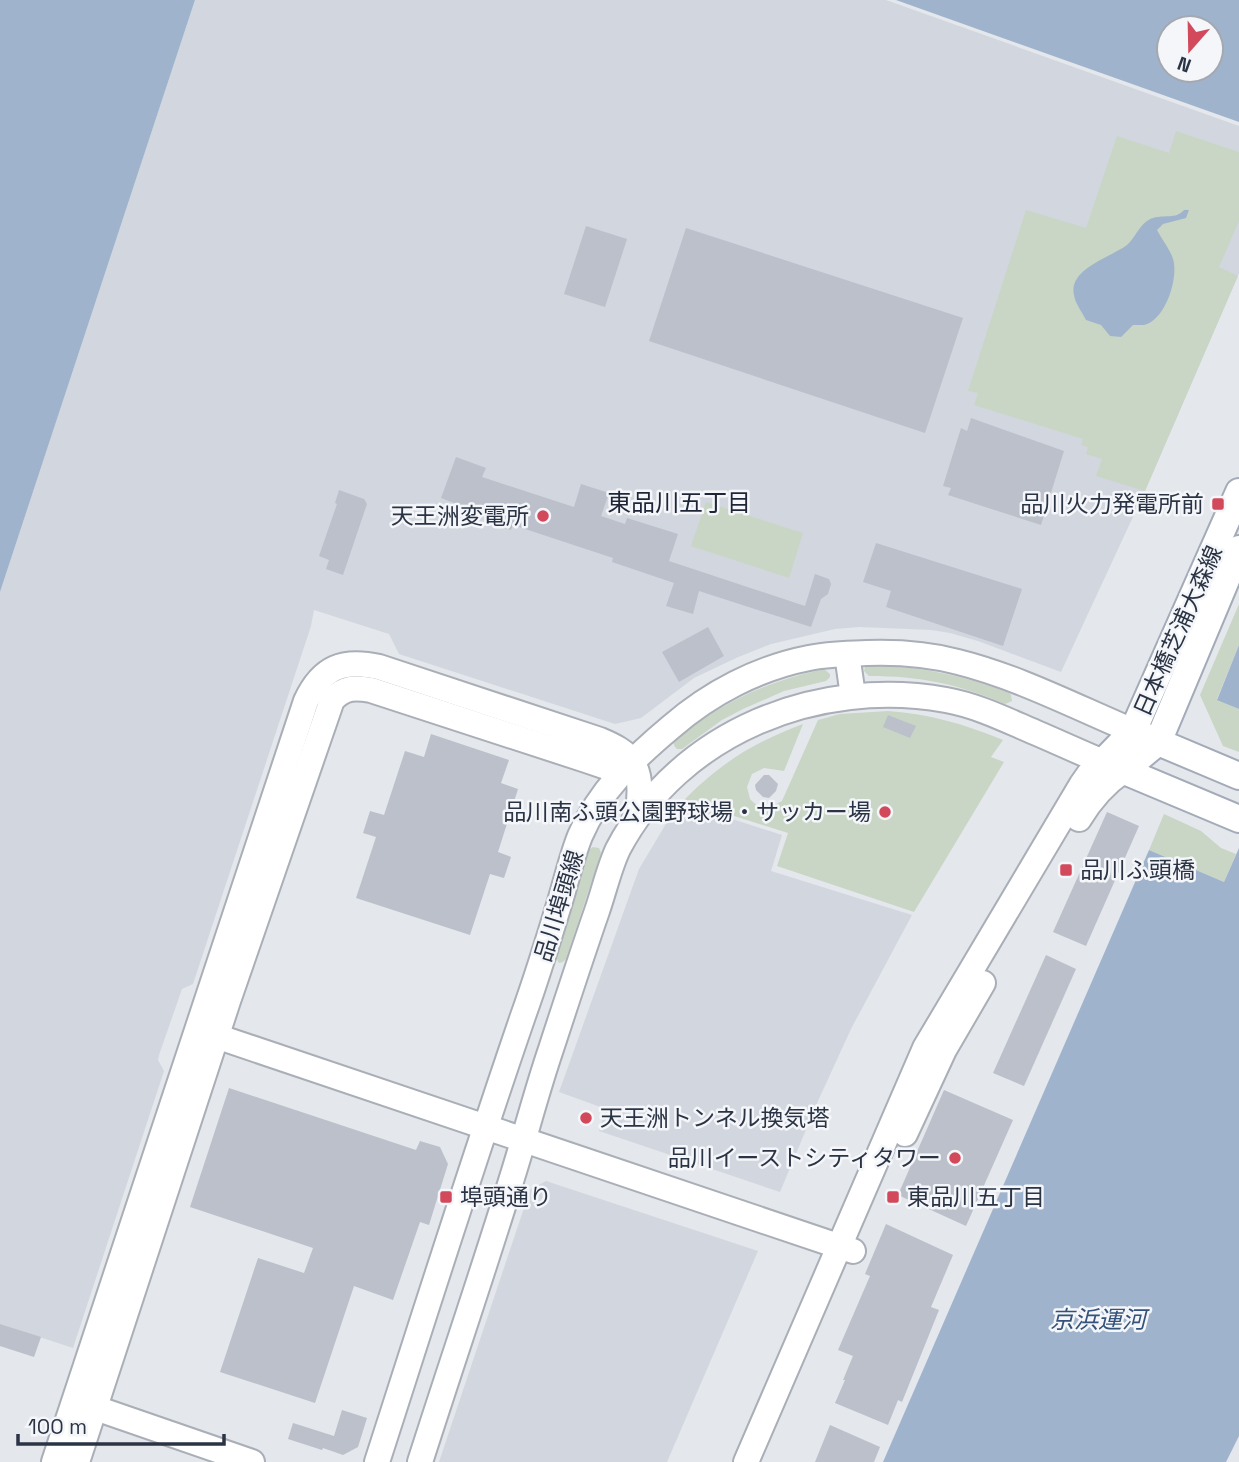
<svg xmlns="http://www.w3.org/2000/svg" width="1239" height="1462" font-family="'Space Grotesk','Noto Sans JP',sans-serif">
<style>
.built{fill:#d2d6de}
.green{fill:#c9d6c5}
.water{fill:#9fb4cc;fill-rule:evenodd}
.building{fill:#bbc0ca}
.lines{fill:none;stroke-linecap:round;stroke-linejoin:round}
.secondary-casing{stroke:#a9aeb7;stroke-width:28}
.primary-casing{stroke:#a3abb8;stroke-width:30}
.secondary{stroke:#fff;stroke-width:24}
.primary{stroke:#fff;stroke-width:26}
.poi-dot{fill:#d1495b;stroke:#f4f6f9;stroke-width:2.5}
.labels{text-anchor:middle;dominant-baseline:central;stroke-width:5;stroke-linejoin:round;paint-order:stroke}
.poi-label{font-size:23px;fill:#2b3445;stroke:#f4f6f9;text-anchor:end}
.street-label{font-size:23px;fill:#2b3445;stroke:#f4f6f9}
.neighbourhood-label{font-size:24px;fill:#1d2536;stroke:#f4f6f9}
.water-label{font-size:24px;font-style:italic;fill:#34527a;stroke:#f4f6f9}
</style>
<rect width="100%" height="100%" fill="#e4e7ec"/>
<!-- built -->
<g class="built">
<polygon points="195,0 886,0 1239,126 1239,273 1145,491 1061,672 978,641 950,633 931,630 859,627 835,629 771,644 736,658 694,678 641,718 615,724 399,654 389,634 314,610 311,626 193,984 182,989 159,1055 158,1060 164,1071 73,1348 0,1324 0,592"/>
<polygon points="679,802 782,835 771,871 912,915 851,1029 818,1101 780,1192 599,1131 606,1109 559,1092 639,869"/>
<polygon points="546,1181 758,1251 667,1462 439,1462 530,1190"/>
</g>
<!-- green -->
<g class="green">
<polygon points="1176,131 1239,152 1239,221 1219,267 1238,276 1145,491 1096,476 1102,459 1086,454 1088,447 1081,445 1083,439 974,405 978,393 968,391 1026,210 1086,228 1117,136 1169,153"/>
<polygon points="706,502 803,533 789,578 691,546"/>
<polygon points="1239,604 1239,645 1217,699 1239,709 1239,752 1223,746 1200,695"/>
<path d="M869 665C918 666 963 675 1009 693L1011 695 1012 701 1005 704C959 684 919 676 869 676L864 671 865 667Z"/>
<path d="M824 669 830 674V677L826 681 784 691 743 709 722 720 682 749H677L675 747 673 742 675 740C721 702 766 682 824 669Z"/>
<path d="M888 711C930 714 964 724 1003 740L991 757 1004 762 914 912 777 866 788 833 684 800C722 762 753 743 803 724L784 771 764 768 752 774 747 787 750 799 754 803 760 806 771 807 782 801 818 720 840 714Z"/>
<polygon points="1164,814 1201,831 1221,848 1236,854 1224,882 1149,850"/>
<polygon points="593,847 599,848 601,853 566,959 563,962 559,963 555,957 589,850"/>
</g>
<!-- water -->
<g class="water">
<polygon points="0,0 195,0 0,592"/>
<path d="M896 0H1239V122L924 10ZM1169 28H1211V70H1169Z"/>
<path d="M1184 210H1189L1186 218 1163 224 1157 230C1162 240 1170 249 1173 259 1179 278 1165 321 1144 325 1142 325 1135 325 1133 325L1121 337 1110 336 1101 325 1086 320C1082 312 1075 303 1074 295 1068 269 1111 257 1127 245 1137 236 1140 222 1153 218 1165 214 1175 220 1184 210Z"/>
<polygon points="1239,645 1239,709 1217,700"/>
<polygon points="1239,848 1239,1436 1226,1462 883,1462 1149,850 1224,882"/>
</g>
<!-- building -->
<g class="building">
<polygon points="586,226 627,239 605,307 564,294"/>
<polygon points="686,228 963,318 925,433 649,341"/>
<polygon points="971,418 1064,451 1041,525 948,495 951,488 943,486 961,428 967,431"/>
<polygon points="456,457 486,468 482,477 574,507 581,484 609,493 601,516 625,524 627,518 678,534 669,561 805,606 815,574 829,579 831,584 828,594 821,599 811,627 699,591 693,614 666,606 674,583 612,562 613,558 513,525 511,530 499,526 501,521 441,498"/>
<polygon points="339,490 364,499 367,504 343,575 326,569 329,560 319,556 337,504 335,503"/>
<polygon points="876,543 1022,589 1003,646 886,607 891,591 863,582"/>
<polygon points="708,627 724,656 679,682 662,652"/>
<polygon points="888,715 916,726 910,738 883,727"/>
<polygon points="431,734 509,760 501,783 518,789 498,852 511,857 504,878 490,874 470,935 356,898 376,837 363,833 370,811 384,815 405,751 424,757"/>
<polygon points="764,775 769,775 778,784 776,791 769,798 763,797 756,790 755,785"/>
<polygon points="1107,812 1139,826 1086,946 1053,932"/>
<polygon points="1046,955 1076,969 1024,1086 993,1073"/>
<polygon points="229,1088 416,1150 420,1141 440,1147 448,1164 429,1225 420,1222 393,1300 354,1286 315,1403 220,1372 258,1258 304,1273 313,1248 190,1207"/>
<polygon points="944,1090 1013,1120 966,1226 898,1195"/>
<polygon points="886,1224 953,1255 931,1307 939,1310 902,1402 898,1400 888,1425 835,1403 845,1380 843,1380 853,1356 838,1350 870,1276 865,1274"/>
<polygon points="0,1324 41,1337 34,1357 0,1346"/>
<polygon points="342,1410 367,1418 358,1447 343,1455 323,1448 322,1450 288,1439 293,1423 334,1436"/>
<polygon points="830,1425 880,1447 874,1462 815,1462"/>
</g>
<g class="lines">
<!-- secondary casing -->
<g class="secondary-casing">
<g id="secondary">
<polyline points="847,654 853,696"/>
<path d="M1079 819C1091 799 1104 784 1123 771"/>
<polyline points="201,1031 853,1251"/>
<polyline points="905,1134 944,1050 983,983"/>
<polyline points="81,1403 252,1462"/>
<path d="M54 1462 306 701C322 667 343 659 379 667L600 740C612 745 627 752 633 763 642 778 641 804 634 820"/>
<path d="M77 1462 228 1001 332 700C344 687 355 687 371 690L586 760 621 772H634"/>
<path d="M377 1462C425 1313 472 1164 523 1016 537 977 549 938 561 898 567 878 572 856 580 836 599 791 634 758 671 727 710 693 758 668 809 658 828 654 848 654 867 653 898 652 928 654 958 662 1018 677 1076 707 1133 731"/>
<path d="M420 1462C450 1368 482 1275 511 1181 525 1137 536 1093 551 1049 566 1003 581 957 597 911 604 891 609 868 618 849 680 731 819 677 946 700 974 705 1000 717 1025 728 1051 739 1077 751 1103 762L1089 774 1082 784 925 1048 746 1462"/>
</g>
</g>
<!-- primary casing -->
<g class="primary-casing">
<g id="primary">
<polyline points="1239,492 1133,731 1103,762 1239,819"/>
<polyline points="1144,736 1239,776"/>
<polyline points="1123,771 1158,742 1239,549"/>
</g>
</g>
<!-- secondary -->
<use href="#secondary" class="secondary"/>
<!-- primary -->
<use href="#primary" class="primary"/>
</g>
<!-- markers -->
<g class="poi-dot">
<rect x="1211" y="497" width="14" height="14" rx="3.5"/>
<circle cx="543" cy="516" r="7"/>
<circle cx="885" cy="812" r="7"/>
<rect x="1059" y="863" width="14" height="14" rx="3.5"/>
<circle cx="586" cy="1118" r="7"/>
<circle cx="955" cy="1158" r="7"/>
<rect x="439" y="1190" width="14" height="14" rx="3.5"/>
<rect x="886" y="1190" width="14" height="14" rx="3.5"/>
</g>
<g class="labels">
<!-- poi labels -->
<g class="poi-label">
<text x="1204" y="504">品川火力発電所前</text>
<text x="529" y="516">天王洲変電所</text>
<text x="871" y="812">品川南ふ頭公園野球場・サッカー場</text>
<text x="1080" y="870" text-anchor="start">品川ふ頭橋</text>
<text x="600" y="1118" text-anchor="start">天王洲トンネル換気塔</text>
<text x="941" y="1158">品川イーストシティタワー</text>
<text x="460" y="1197" text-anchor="start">埠頭通り</text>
<text x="907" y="1197" text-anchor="start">東品川五丁目</text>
</g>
<!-- street labels -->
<g class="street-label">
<text transform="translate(1178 631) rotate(-66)">日本橋芝浦大森線</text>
<text transform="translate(559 906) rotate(-73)">品川埠頭線</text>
</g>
<!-- neighbourhood labels -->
<g class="neighbourhood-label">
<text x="679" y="502">東品川五丁目</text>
</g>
<!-- water labels -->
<g class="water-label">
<text x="1098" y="1319">京浜運河</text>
</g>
</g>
<!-- north arrow -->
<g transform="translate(1190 49) rotate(200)"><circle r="33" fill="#f4f6f9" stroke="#a4a8b1" stroke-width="2"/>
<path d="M0-5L12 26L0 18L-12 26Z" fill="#d1495b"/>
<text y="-10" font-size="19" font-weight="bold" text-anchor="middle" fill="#2b3445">N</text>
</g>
<!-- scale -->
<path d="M18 1434v10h206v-10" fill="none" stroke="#2b3445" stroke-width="3.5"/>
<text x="28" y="1434" font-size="21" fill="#2b3445" stroke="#f4f6f9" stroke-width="5" paint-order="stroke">100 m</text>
</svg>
